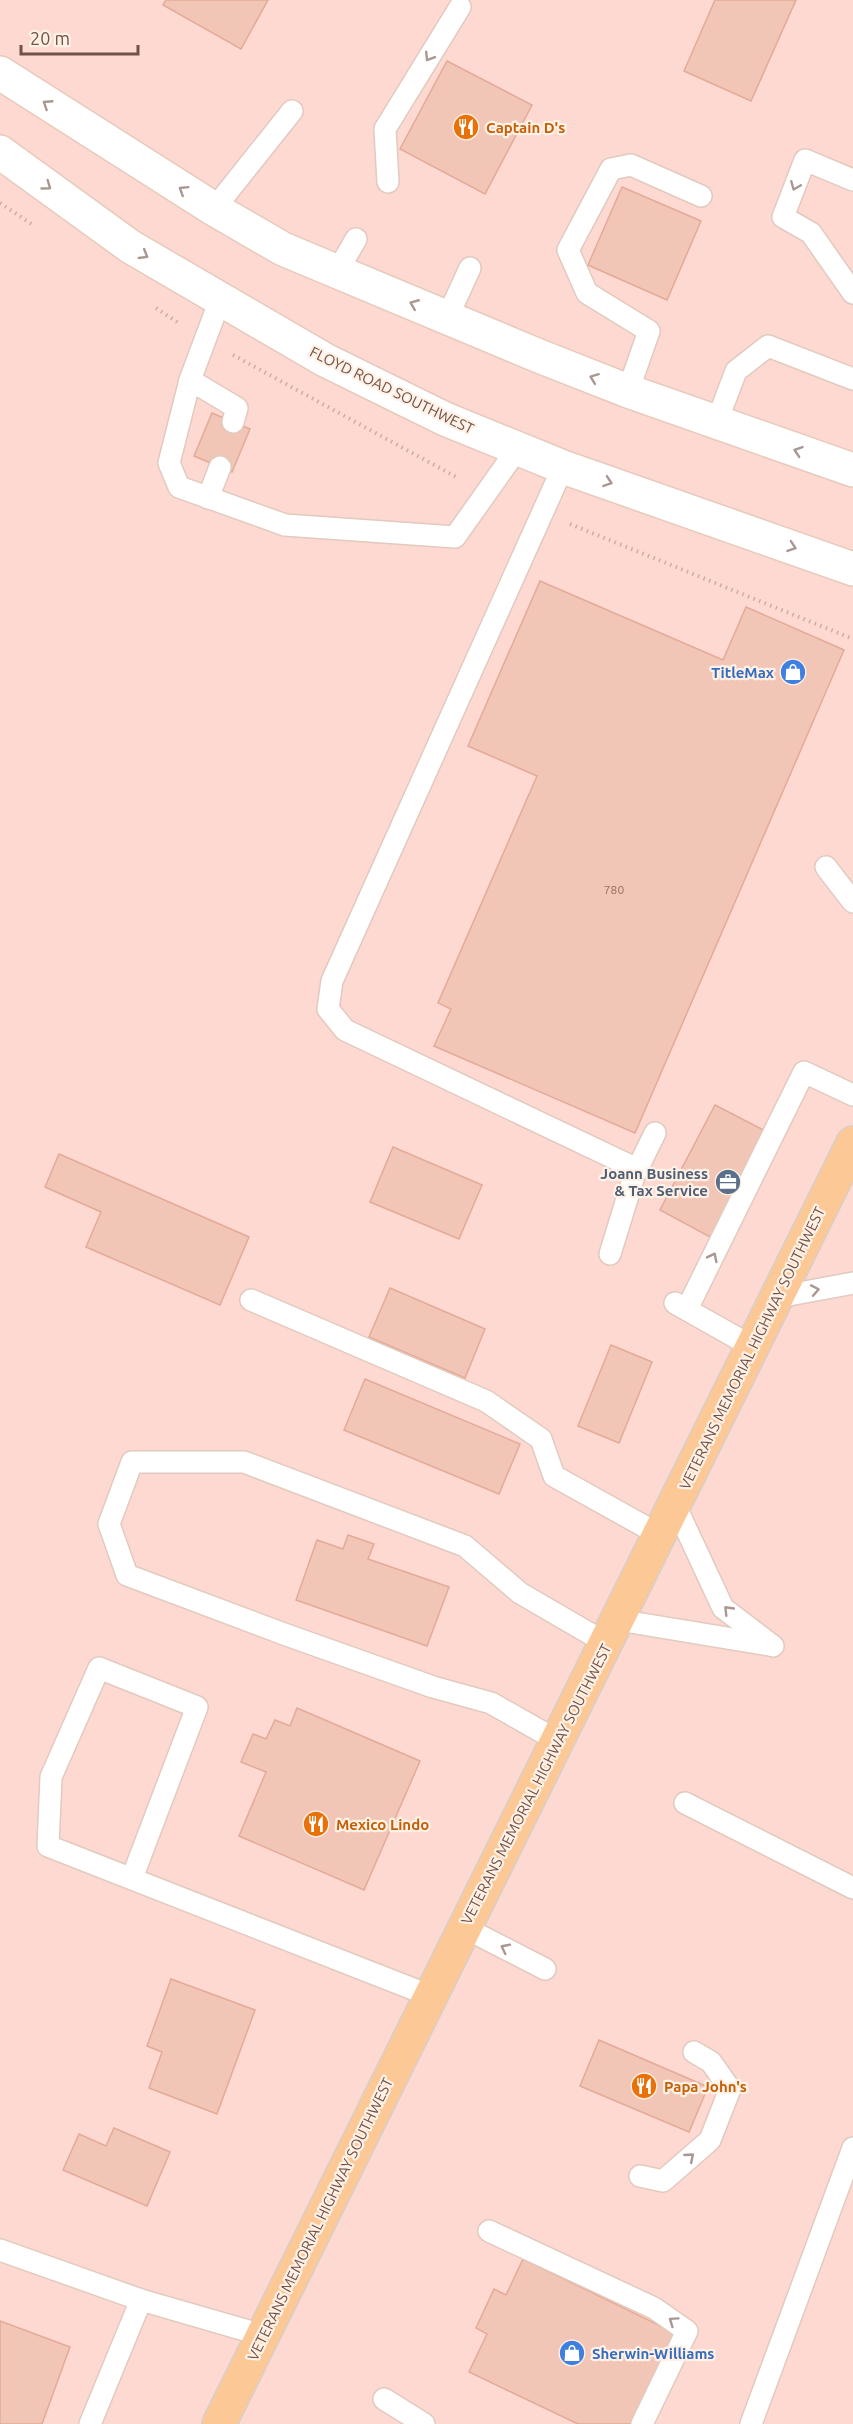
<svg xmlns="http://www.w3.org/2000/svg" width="853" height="2424" font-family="Ubuntu,sans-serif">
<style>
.commercial{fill:#fdd9d2}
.building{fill:#f2c6b6;stroke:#e4aa97;stroke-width:1.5}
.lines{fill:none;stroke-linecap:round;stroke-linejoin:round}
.service-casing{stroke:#e2cabe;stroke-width:24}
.secondary-casing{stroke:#e7cabb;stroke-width:36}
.primary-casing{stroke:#d8cecb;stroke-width:36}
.path{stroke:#d6aa9a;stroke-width:4;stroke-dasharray:1.5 4.5;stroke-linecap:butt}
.service{stroke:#fff;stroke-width:21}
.secondary{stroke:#fff;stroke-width:33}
.primary{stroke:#fcc996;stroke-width:33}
.oneway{stroke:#aa9791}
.labels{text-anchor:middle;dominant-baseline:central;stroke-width:4.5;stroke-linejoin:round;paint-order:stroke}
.number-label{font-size:12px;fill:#926e63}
.food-label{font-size:15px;font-weight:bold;fill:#c56008;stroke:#fff1e5;text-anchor:start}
.street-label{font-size:15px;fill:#725147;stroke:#fff1e5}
.shop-label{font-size:15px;font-weight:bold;fill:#366cbe;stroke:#fff1e5;text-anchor:end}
.service-label{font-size:15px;font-weight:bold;fill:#4e5e75;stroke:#fff1e5;text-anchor:end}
</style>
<rect width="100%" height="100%" fill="#fceddf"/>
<!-- commercial -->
<rect class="commercial" x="0" y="0" width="853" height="2424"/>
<!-- building -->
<g class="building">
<polygon points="166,0 268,0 241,49 163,5"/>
<polygon points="715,0 796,0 751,101 684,71"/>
<polygon points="447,61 532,105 485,194 400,149"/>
<polygon points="622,187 701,221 667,300 588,265"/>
<polygon points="212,413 250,429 232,472 194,456"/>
<polygon points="540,581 723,660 746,607 844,650 635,1133 434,1046 451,1009 438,1003 537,776 468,746"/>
<polygon points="715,1105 767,1132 712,1238 660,1210"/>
<polygon points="393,1147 482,1185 459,1239 370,1202"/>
<polygon points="59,1154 249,1237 220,1305 86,1247 101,1212 45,1187"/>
<polygon points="390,1288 485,1329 465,1378 369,1337"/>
<polygon points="611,1345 652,1362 619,1443 578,1426"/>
<polygon points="365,1379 520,1444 499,1494 344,1430"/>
<polygon points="348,1535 374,1544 368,1559 449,1587 427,1646 296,1600 317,1540 343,1549"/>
<polygon points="297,1708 420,1761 364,1890 239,1836 266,1772 241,1762 253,1734 266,1739 275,1720 290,1726"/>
<polygon points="171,1979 255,2010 217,2114 149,2088 162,2052 147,2046"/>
<polygon points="599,2040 708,2087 689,2132 580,2086"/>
<polygon points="114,2128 170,2152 147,2206 63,2170 79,2134 106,2146"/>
<polygon points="523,2259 675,2333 631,2424 578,2424 469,2372 487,2334 476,2328 494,2289 506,2295"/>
<polygon points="0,2321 70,2347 42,2424 0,2424"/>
</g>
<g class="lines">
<!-- service casing -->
<g class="service-casing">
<g id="service">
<polyline points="853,180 805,160 783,217 811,233 853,293"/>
<polyline points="388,182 385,129 460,7"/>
<polyline points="214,209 292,111"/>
<polyline points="337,272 356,239"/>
<polyline points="220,300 190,380 169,463 179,487 285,525 455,537 518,448"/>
<polyline points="447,318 470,268"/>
<polyline points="190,380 237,408 233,422"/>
<polyline points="628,391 649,331 587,293 568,250 611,169 631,165 701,196"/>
<polyline points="717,421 736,371 768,346 853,379"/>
<polyline points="563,467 332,981 328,1009 345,1030 637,1169"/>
<polyline points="208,498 220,467"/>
<polyline points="826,867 853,902"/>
<polyline points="610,1254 634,1176 655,1133"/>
<polyline points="778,1297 853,1283"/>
<polyline points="251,1300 486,1401 541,1439 554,1476 660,1535"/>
<polyline points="675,1303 753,1347"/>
<polyline points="687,1309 804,1072 853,1095"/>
<polyline points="675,1505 723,1608 773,1646"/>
<polyline points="618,1620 769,1645"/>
<polyline points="558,1741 491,1703 433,1687 284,1634 127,1575 109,1524 132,1462 244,1462 465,1546 520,1593 606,1643"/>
<polyline points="685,1803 853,1888"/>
<polyline points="132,1878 197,1707 99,1668 51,1777 48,1846 431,1996"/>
<polyline points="465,1928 545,1969"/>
<polyline points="640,2176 663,2181 710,2140 730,2089 711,2062 694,2052"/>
<polyline points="489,2231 654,2308 687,2331 642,2424"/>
<polyline points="0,2250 141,2300"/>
<polyline points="384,2399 424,2424"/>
<polyline points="90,2424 141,2300 262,2335"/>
<polyline points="751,2424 853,2148"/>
</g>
</g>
<!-- secondary casing -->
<g class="secondary-casing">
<g id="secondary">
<polyline points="0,73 214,209 283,249 539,356 628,391 853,470"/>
<polyline points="0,152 131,247 325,360 445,419 563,467 853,569"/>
</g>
</g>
<!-- primary casing -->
<g class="primary-casing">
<polyline id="primary" points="219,2424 853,1143"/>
</g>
<!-- path -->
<g class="path">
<polyline points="0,203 33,225"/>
<polyline points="156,308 180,324"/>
<polyline points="233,355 458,478"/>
<polyline points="570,524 853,639"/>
</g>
<!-- service -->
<use href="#service" class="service"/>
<!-- secondary -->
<use href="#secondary" class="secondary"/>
<!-- primary -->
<use href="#primary" class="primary"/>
</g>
<!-- one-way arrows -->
<defs><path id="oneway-chevron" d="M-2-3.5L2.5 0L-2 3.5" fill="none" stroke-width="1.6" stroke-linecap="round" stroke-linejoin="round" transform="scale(1.5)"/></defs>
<g class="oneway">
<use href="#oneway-chevron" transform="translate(429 57) rotate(122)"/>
<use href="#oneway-chevron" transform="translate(47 104) rotate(-147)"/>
<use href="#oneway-chevron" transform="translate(47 186) rotate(36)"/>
<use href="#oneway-chevron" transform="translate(795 186) rotate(112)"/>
<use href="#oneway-chevron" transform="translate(183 190) rotate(-148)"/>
<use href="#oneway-chevron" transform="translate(144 255) rotate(31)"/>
<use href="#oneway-chevron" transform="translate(414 304) rotate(-158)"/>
<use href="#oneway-chevron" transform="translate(594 378) rotate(-159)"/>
<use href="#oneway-chevron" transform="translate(798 451) rotate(-161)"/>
<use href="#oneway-chevron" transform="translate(608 482) rotate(19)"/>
<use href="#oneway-chevron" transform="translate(792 547) rotate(19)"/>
<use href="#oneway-chevron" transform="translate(713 1257) rotate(-64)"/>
<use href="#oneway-chevron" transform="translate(815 1290) rotate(-11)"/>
<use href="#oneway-chevron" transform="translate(728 1610) rotate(-134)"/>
<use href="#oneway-chevron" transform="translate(505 1948) rotate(-153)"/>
<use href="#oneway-chevron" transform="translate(690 2157) rotate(-41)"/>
<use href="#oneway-chevron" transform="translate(673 2321) rotate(-145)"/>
</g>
<!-- icons -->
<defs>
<g id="restaurant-disc" transform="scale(1.35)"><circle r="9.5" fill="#e8710a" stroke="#fff1e5"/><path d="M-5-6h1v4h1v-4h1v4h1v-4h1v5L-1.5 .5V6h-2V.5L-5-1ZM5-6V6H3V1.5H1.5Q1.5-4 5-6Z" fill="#fff"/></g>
<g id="shop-disc" transform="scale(1.35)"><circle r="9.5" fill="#3f7fe0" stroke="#fff1e5"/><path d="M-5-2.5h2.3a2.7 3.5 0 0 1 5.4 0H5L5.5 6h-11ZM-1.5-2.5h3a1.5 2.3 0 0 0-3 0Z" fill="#fff"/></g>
<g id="office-disc" transform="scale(1.35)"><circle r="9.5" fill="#5c6f8a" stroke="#fff1e5"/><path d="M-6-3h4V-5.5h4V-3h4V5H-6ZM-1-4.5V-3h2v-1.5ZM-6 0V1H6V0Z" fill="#fff"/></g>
</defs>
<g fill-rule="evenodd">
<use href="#restaurant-disc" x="466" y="127"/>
<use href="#shop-disc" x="793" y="672"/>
<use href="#office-disc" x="728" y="1182"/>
<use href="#restaurant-disc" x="316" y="1824"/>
<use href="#restaurant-disc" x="644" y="2086"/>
<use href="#shop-disc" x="572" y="2353"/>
</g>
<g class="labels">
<!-- number labels -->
<g class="number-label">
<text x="614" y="889">780</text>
</g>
<!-- food labels -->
<g class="food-label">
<text x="486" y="127">Captain D's</text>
<text x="336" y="1824">Mexico Lindo</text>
<text x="664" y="2086">Papa John's</text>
</g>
<!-- street labels -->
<g class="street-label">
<text transform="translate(392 390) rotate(26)">FLOYD ROAD SOUTHWEST</text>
<text transform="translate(752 1348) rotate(-64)">VETERANS MEMORIAL HIGHWAY SOUTHWEST</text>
<text transform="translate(536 1784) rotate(-63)">VETERANS MEMORIAL HIGHWAY SOUTHWEST</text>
<text transform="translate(320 2219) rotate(-64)">VETERANS MEMORIAL HIGHWAY SOUTHWEST</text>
</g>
<!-- shop labels -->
<g class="shop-label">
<text x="774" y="672">TitleMax</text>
<text x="592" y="2353" text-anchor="start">Sherwin-Williams</text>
</g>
<!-- service labels -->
<g class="service-label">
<text x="708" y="1173">Joann Business<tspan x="708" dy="17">&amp; Tax Service</tspan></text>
</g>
</g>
<!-- scale -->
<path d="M21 45v9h117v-9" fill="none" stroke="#725147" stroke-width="3"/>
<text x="30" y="45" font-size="18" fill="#725147" stroke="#fff1e5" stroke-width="4.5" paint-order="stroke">20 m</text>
</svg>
